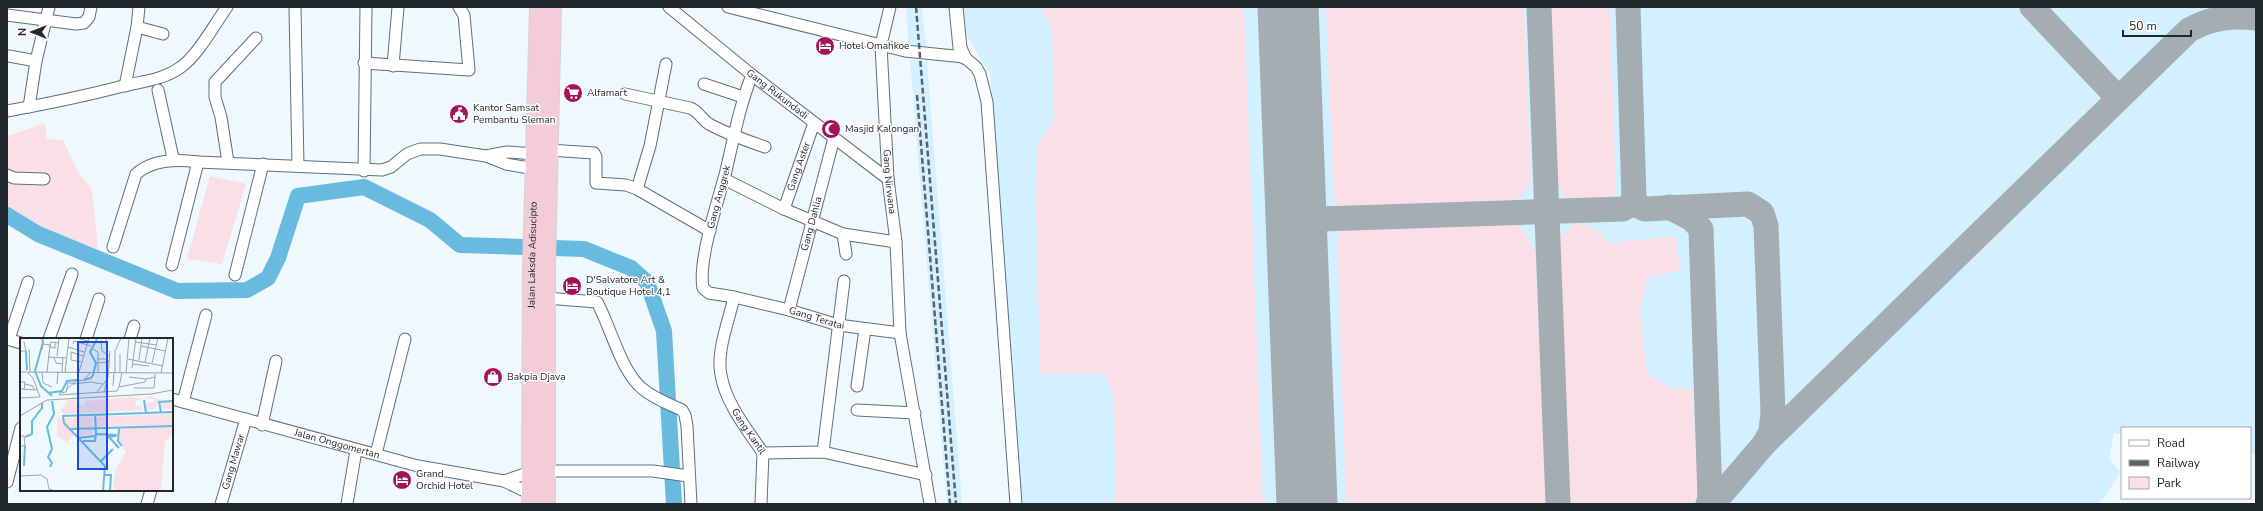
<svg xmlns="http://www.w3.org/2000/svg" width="2263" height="511" font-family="'Nunito Sans',sans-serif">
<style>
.built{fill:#d2f0ff}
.green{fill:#fadfe7}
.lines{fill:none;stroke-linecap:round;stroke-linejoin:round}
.river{stroke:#68badf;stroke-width:16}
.taxiway{stroke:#a4adb1;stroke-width:25}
.runway{stroke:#a4adb1;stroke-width:61}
.minor-casing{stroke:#5d707a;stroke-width:13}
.tertiary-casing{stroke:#5d707a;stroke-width:15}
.trunk-casing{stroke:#d2d4d5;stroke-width:20}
.minor{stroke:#fff;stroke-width:11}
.tertiary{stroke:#fff;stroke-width:13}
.trunk{stroke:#f4ccd8;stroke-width:18}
.rail{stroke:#5a6266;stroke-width:2.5;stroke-dasharray:6 3;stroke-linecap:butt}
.labels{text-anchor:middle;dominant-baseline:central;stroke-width:3;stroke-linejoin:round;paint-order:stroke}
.poi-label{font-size:10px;fill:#20282c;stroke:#fff;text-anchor:start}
.street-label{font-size:10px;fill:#20282c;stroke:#fff}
.inset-river{fill:none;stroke:#68badf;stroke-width:2}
.inset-road{fill:none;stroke:#9ca5a9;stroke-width:1}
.view{fill:#1d4ed8;fill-opacity:0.15;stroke:#1d4ed8;stroke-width:2}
.inset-edge{fill:none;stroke:#20282c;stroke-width:2}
</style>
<rect width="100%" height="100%" fill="#eff8fc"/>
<!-- built -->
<g class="built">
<polygon points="906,7 922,7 926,50 909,47"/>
<polygon points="962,7 2256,7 2256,454 2250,453 2250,428 2122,428 2122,434 2114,433 2109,458 2120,472 2106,496 2097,504 1022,504 990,74 968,38"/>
<polygon points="910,59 927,62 962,504 947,504"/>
</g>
<!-- green -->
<g class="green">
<polygon points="1041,7 1244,7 1263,504 1116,504 1114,398 1105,374 1040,374 1036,198 1037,144 1054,123 1052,29"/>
<path d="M1326 7H1524L1531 182C1521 197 1518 202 1499 206L1342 210 1336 206 1334 201Z"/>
<path d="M1546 7H1610L1616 192 1610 202C1576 205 1561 207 1552 168Z"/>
<polygon points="45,123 47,139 63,140 77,170 92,190 98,249 47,230 7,206 7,136"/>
<polygon points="210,176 246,184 222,264 187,259"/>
<path d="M1509 222C1525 229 1530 237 1535 253L1546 504H1346L1337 241 1341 231 1352 226Z"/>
<path d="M1578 222 1595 230 1609 243 1675 236 1681 270 1648 277 1640 311 1647 374 1674 390 1692 388 1698 493 1691 504H1565L1555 254C1559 238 1564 230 1578 222Z"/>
</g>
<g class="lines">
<!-- river -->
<polyline class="river" points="7,215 38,234 177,291 247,290 268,278 278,258 298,196 364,187 430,220 460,245 584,249 631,268 647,282 664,331 674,504"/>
<!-- taxiway -->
<g class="taxiway">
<polyline points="1539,7 1558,504"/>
<polyline points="1628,7 1634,198 1637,205 1645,209 1748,204 1762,213 1766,226 1773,413 1771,431 1765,443"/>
<polyline points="2032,7 2118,98"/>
<polyline points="1296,201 1309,214 1321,219 1623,209 1630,205 1634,198"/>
<polyline points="1669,207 1692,219 1701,229 1710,498 1708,504"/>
<path d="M1298 243C1303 230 1309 224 1321 219"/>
<path d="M1713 504 1765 443 2189 30C2211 18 2231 15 2256 18"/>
</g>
<!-- runway -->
<polyline class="runway" points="1288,7 1307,504"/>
<!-- minor casing -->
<g class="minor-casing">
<g id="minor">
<polyline points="295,7 298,166"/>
<path id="s1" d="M669 7 752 75 888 179"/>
<polyline points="728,7 905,51 964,57 976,67 980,74 987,102 1016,504"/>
<path id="s2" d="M890 7 881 45 888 179 896 242 900 333 930 504"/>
<polyline points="7,15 76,24 84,23 89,17 91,7"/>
<polyline points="137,27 163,34"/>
<polyline points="9,56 36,61"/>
<polyline points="364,63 469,70 464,15 459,7"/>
<polyline points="393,66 398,7"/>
<path id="s3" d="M752 75C739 107 733 142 725 175 717 204 698 261 703 288L709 293 734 297 789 310 838 325 900 333"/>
<polyline points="704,84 743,97"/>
<polyline points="125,86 137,27 139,7"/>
<polyline points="158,90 173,158"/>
<path d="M625 94 690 108C699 111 701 119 709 124 727 134 745 140 765 147"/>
<polyline points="29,107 36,61 49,7"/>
<path d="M7 111C46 104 85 96 123 86 144 81 163 80 181 67 198 55 214 25 227 7"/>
<polyline points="549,150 594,153 596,157 596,183 626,185 637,189 710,231"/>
<polyline points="486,156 506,164 535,169"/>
<polyline points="228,162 221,117 215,97 215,82 256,38"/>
<polyline points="364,171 366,7"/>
<polyline points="7,175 14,178 44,179"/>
<polyline points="724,179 784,209 843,234 896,242"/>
<polyline points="637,189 650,146 666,64"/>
<path id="s4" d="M784 209 814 123"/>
<polyline points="843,234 846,254"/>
<path d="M113 247 136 174C153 159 177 159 198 162L382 170 391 167 407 154 420 149H440L486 156 507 152 535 154"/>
<polyline points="172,265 198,162"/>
<polyline points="235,275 263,164"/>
<path id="s5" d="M734 297C729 321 716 351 721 375 726 404 747 429 763 453"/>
<path d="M546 298 597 302C611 327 621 373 644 390 655 399 669 404 682 410L685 415 687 426 691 504"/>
<path id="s6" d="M789 310 834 138"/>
<polyline points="7,339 21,343"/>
<polyline points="9,339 28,282"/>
<polyline points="49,339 72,274"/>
<polyline points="86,339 99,299"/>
<polyline points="130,339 134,326"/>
<polyline points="857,386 865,329"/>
<path id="s7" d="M172 399 418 466 504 481 531 494"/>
<polyline points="183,402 206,315"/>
<polyline points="857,410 915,413"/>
<polyline points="262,425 276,361"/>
<polyline points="823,452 844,281"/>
<polyline points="763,453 823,452 926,475"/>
<polyline points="376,454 405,339"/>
<polyline points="547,471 653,471 688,476"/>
<polyline points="504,481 531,472"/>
<polyline points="7,482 21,428"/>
<polyline points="147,504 151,490"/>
<path id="s8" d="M221 504 246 419"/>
<polyline points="347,504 356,450"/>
<polyline points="761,504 763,453"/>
</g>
</g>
<!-- tertiary casing -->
<g class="tertiary-casing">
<polyline id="tertiary" points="956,7 960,48 964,57"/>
</g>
<!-- trunk casing -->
<g class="trunk-casing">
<g id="trunk">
<path id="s9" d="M531 504 532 267 539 7"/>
<polyline points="546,504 546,266 552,7"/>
</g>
</g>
<!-- minor -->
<use href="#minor" class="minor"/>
<!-- tertiary -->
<use href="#tertiary" class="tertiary"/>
<!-- trunk -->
<use href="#trunk" class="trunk"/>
<!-- rail -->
<g class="rail">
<polyline points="916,7 956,504"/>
<polyline points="917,95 950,504"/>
</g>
</g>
<!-- icons -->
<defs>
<g id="hotel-disc" transform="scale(1)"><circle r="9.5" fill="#a2145a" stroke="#fff"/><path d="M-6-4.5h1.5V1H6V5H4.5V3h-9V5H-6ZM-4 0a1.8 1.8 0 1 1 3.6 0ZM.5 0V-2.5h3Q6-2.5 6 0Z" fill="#fff"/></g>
<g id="supermarket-disc" transform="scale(1)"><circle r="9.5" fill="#a2145a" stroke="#fff"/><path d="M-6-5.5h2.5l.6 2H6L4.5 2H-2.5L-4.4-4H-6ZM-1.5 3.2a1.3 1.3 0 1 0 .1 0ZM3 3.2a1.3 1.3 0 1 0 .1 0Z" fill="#fff"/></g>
<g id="civic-disc" transform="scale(1)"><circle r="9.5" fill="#a2145a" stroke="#fff"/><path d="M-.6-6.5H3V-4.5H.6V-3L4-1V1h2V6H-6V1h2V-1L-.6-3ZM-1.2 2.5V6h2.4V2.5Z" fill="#fff"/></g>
<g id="mosque-disc" transform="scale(1)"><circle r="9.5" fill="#a2145a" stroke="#fff"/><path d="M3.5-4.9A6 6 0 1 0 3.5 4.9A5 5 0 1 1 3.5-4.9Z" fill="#fff"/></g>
<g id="shop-disc" transform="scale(1)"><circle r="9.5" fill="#a2145a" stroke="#fff"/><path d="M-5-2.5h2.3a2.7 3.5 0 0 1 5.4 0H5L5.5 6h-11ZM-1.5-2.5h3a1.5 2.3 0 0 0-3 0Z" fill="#fff"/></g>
</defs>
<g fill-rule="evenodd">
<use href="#hotel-disc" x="825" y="46"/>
<use href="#supermarket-disc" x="573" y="93"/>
<use href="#civic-disc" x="459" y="114"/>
<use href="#mosque-disc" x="831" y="129"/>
<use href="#hotel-disc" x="572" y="286"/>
<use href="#shop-disc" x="493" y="377"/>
<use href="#hotel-disc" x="402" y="480"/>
</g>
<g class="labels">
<!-- poi labels -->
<g class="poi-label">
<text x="839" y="46">Hotel Omahkoe</text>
<text x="587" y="93">Alfamart</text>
<text x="473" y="108">Kantor Samsat<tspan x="473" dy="12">Pembantu Sleman</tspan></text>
<text x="845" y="129">Masjid Kalongan</text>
<text x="586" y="280">D'Salvatore Art &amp;<tspan x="586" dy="12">Boutique Hotel 4,1</tspan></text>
<text x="507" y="377">Bakpia Djava</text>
<text x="416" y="474">Grand<tspan x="416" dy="12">Orchid Hotel</tspan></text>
</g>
<!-- street labels -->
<g class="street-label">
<text stroke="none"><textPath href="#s1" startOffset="139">Gang Rukundadi</textPath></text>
<text stroke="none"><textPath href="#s4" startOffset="45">Gang Aster</textPath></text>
<text stroke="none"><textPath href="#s2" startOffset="176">Gang Nirwana</textPath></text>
<text transform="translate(719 197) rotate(-75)">Gang Anggrek</text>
<text stroke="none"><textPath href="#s6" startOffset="89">Gang Dahlia</textPath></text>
<text stroke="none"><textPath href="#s9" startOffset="249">Jalan Laksda Adisucipto</textPath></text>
<text stroke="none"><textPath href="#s3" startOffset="338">Gang Teratai</textPath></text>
<text stroke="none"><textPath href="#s5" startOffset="143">Gang Kantil</textPath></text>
<text stroke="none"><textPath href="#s7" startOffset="171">Jalan Onggomertan</textPath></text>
<text stroke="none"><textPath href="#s8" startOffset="44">Gang Mawar</textPath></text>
</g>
</g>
<!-- overview -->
<g transform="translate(20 338)">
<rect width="153" height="153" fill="#eff8fc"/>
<path d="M130 58 141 62 137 64 136 71 126 72V68L128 65 134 64V61H125ZM111 59 124 61 115 63 116 68H122L123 72 44 76 40 73 48 62H56V67H64L66 63ZM153 64V71L139 70 140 65ZM153 76V87L75 88V79L126 77 127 80V77ZM73 79V90L51 91 44 83V80ZM37 80H40L54 97 48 102 50 107 37 97ZM153 88V96L145 103 141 153H95L93 144 96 131 106 114 98 102V91ZM72 91V98L69 96 59 99 54 94Z" fill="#fadfe7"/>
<path class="inset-river" d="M22 0 23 4 15 33 21 48 32 58M6 13 7 32M64 42 71 40 73 37 76 25 70 14 77 1M28 55 42 53 47 43 57 42M124 62 126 75M141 74 139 64 153 63M75 77 76 96M42 78 153 74M43 79 44 85 85 128 83 153M99 90 98 103 102 108M50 91 153 88M86 95 88 99 96 98M5 99 12 96V83L22 70V65M89 99 99 110M58 100 75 98M63 103H75L76 96 97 97M81 123 93 111M4 128 5 107M30 129 32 125 28 119 32 111 27 89 34 76 32 63M85 137H91L90 153"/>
<path class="inset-road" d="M56 0 68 3M86 0 87 12M81 2 82 13 89 18M116 4 136 7M35 5V10L30 9 31 4 39 5M53 6 54 3 71 8M121 8 146 13M48 9 64 14M9 11 10 34M73 11 78 14V34M22 12 23 6 30 7 27 34M0 13H6L4 4M51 14V22L61 24M51 14 63 18M37 18 39 0M28 19 46 20M34 20 36 25 43 26M108 21 143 28M119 22 122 0M125 24 130 0M77 25 89 24 87 21H77M132 25 138 0M112 26 129 28M112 30 116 0M0 34 153 35M22 34 23 45 32 49M42 34 43 19M45 34 49 0M59 34 69 0M95 35V13L101 0M100 35V16M102 35 99 49 125 44 126 41 135 39V36M106 35 109 0M141 35 148 0M109 39 126 41M88 40 90 13M0 44H5L4 52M55 45H48L46 54 40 55 39 57 97 53 99 49M5 46 13 48 14 52M37 46 38 34M53 46 71 44 82 46M93 48 94 35M114 50H134L135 39M0 51 18 52M47 51 56 43 64 42 70 35M77 54 88 40M84 54 87 42M0 60 20 59 13 40 8 35M0 78 27 62 131 56 153 52M0 98H4L5 107 0 109M0 138 21 137 27 141 29 151 35 153"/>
<path class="view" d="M58 4H87V131H58Z"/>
<rect width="153" height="153" class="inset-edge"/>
</g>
<!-- border -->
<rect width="2263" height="511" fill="none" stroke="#20282c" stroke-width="16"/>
<!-- legend -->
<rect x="2121" y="427" width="130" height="72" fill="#ffffff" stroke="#a6a9ab"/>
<rect x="2129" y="440" width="20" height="6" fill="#ffffff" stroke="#a6a9ab"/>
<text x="2157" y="447" font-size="12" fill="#20282c">Road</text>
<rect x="2129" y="460" width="20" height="6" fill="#5a6266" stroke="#a6a9ab"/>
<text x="2157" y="467" font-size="12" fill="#20282c">Railway</text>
<rect x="2129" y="477" width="20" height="12" fill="#fadfe7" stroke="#a6a9ab"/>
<text x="2157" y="487" font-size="12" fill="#20282c">Park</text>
<!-- north arrow -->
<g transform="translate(32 32) rotate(270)" stroke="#ffffff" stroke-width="3" paint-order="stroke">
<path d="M0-3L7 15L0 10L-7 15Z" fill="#20282c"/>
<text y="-6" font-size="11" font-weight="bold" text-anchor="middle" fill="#20282c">N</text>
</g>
<!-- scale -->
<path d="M2123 30v6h68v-6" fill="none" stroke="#20282c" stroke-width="2"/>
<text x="2129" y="30" font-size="12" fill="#20282c" stroke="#ffffff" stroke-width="3" paint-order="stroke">50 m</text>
</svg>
